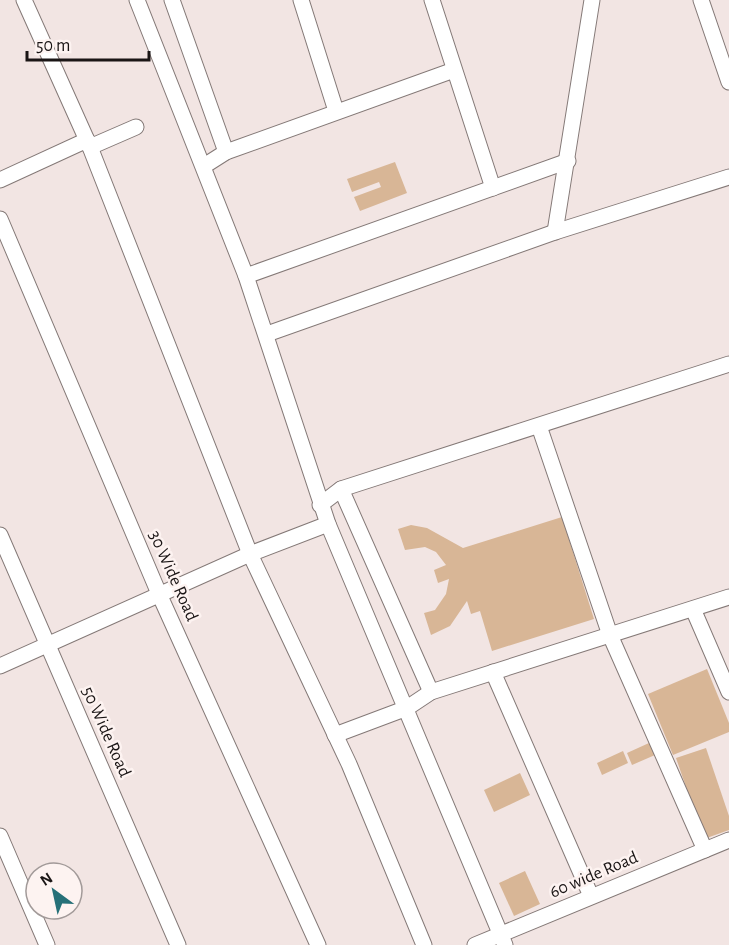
<svg xmlns="http://www.w3.org/2000/svg" width="729" height="945" font-family="'Alegreya Sans',sans-serif">
<style>
.building{fill:#d8b696}
.lines{fill:none;stroke-linecap:round;stroke-linejoin:round}
.minor-casing{stroke:#847977;stroke-width:17}
.minor{stroke:#fff;stroke-width:15}
.labels{text-anchor:middle;dominant-baseline:central;stroke-width:5;stroke-linejoin:round;paint-order:stroke}
.street-label{font-size:18px;fill:#1a1515;stroke:#fdf3f1}
</style>
<rect width="100%" height="100%" fill="#f2e5e3"/>
<!-- building -->
<g class="building">
<polygon points="395,162 407,193 360,211 354,197 381,187 379,182 352,192 347,179"/>
<polygon points="562,517 594,619 492,651 480,611 471,614 467,601 450,626 431,635 424,613 435,610 446,594 449,579 438,583 434,570 446,565 436,552 425,547 405,550 398,529 411,525 427,528 463,548"/>
<polygon points="707,669 729,723 729,732 673,755 648,694"/>
<polygon points="649,743 655,755 632,765 627,753"/>
<polygon points="706,748 729,816 729,830 704,839 676,758"/>
<polygon points="623,751 628,763 602,775 597,763"/>
<polygon points="520,773 530,795 494,812 484,790"/>
<polygon points="525,871 540,904 514,916 499,883"/>
</g>
<g class="lines">
<!-- minor casing -->
<g class="minor-casing">
<g id="minor">
<polyline points="24,0 90,147 250,554 349,764 424,945"/>
<polyline points="137,0 246,276 328,524 505,945"/>
<polyline points="172,0 226,152"/>
<polyline points="301,0 336,111"/>
<polyline points="432,0 493,188"/>
<polyline points="701,0 729,82"/>
<polyline points="90,147 136,127"/>
<polyline points="204,166 226,152 454,70"/>
<polyline points="0,180 87,140"/>
<polyline points="0,219 160,596 318,945"/>
<polyline points="555,232 592,0"/>
<polyline points="246,276 568,161"/>
<polyline points="267,334 555,232 729,177"/>
<polyline points="539,426 610,635 705,850"/>
<polyline points="341,489 431,692"/>
<polyline points="320,505 341,489 729,364"/>
<polyline points="0,535 178,945"/>
<polyline points="693,609 729,692"/>
<polyline points="0,666 250,554 328,524"/>
<polyline points="493,672 591,896"/>
<polyline points="335,735 407,708 431,692 729,597"/>
<polyline points="0,836 47,945"/>
<polyline points="475,945 729,840"/>
</g>
</g>
<!-- minor -->
<use href="#minor" class="minor"/>
</g>
<g class="labels">
<!-- street labels -->
<g class="street-label">
<text transform="translate(173 576) rotate(66)">30 Wide Road</text>
<text transform="translate(106 732) rotate(66)">50 Wide Road</text>
<text transform="translate(594 875) rotate(-23)">60 wide Road</text>
</g>
</g>
<!-- north arrow -->
<g transform="translate(54 891) rotate(327)"><circle r="28" fill="#fdf3f1" stroke="#a29a99" stroke-width="1.5"/>
<path d="M0-4.5L10 22L0 15L-10 22Z" fill="#267078"/>
<text y="-9" font-size="16" font-weight="bold" text-anchor="middle" fill="#1a1515">N</text>
</g>
<!-- scale -->
<path d="M27 51v9h122v-9" fill="none" stroke="#1a1515" stroke-width="3"/>
<text x="36" y="51" font-size="18" fill="#1a1515" stroke="#fdf3f1" stroke-width="4.5" paint-order="stroke">50 m</text>
</svg>
